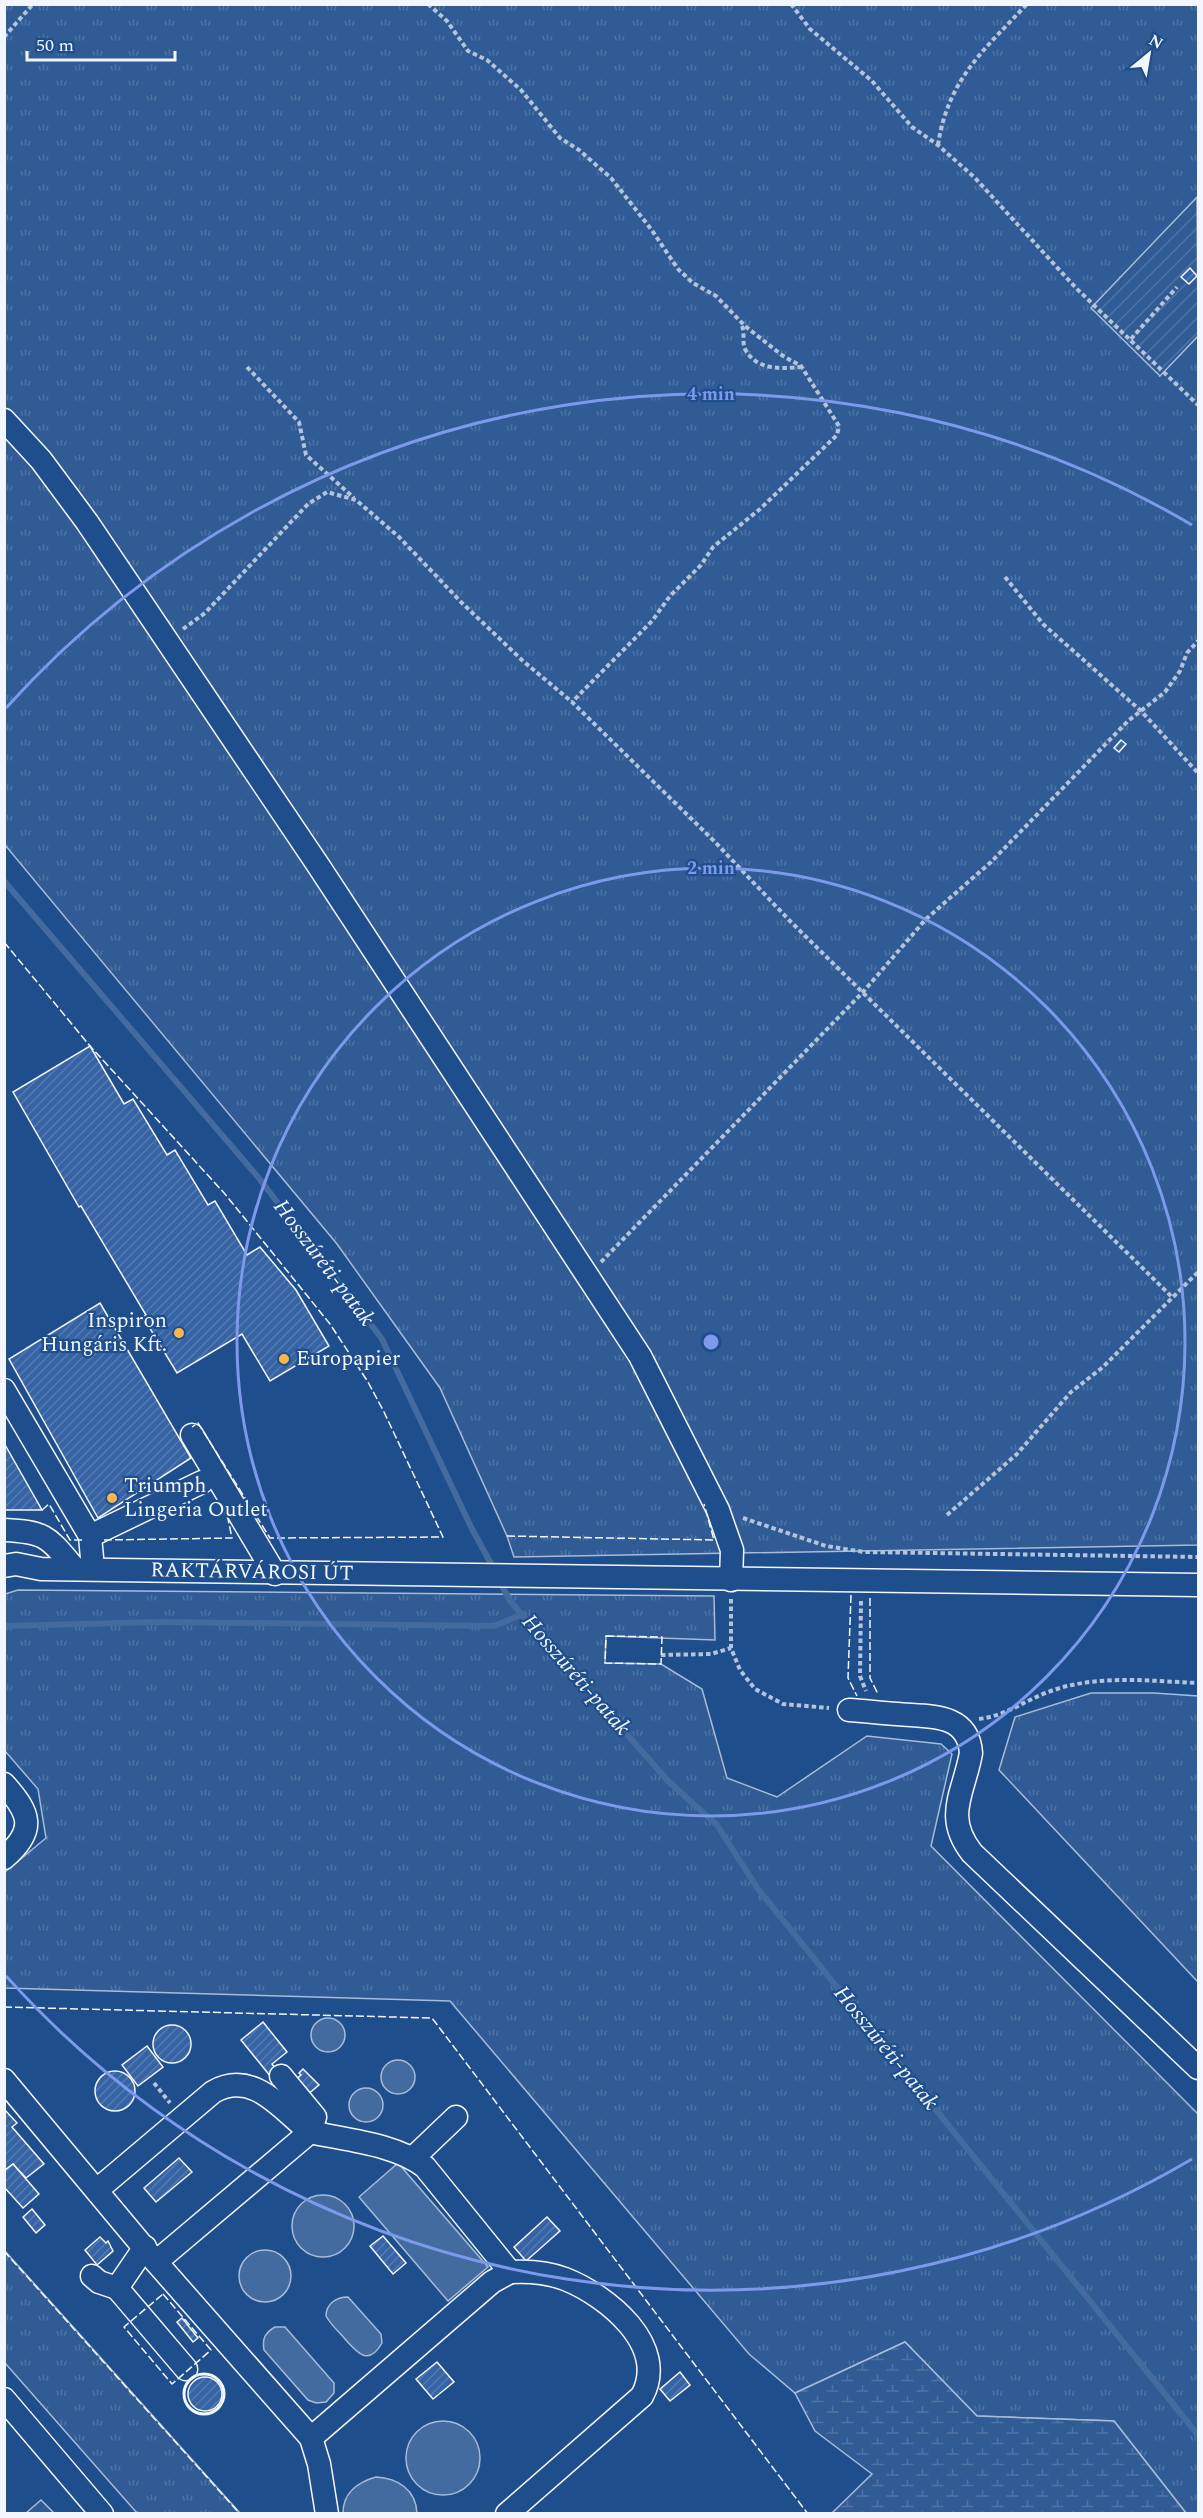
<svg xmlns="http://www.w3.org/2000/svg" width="1203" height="2518" font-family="Spectral,serif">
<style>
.grass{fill:url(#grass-tufts);stroke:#a8bbd7;stroke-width:1.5}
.wetland{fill:url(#wetland-marsh);stroke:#a8bbd7;stroke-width:1.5}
.garden{fill:url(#garden-furrows);stroke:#a8bbd7;stroke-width:1.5}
.pitch{fill:#305b95;stroke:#a8bbd7;stroke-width:1.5}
.water{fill:#446ba0;stroke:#a8bbd7;stroke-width:1.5}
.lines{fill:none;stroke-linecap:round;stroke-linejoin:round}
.stream{stroke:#446ba0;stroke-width:6}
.building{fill:url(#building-hatch);stroke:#f2f6ff;stroke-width:1.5}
.minor-casing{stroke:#f2f6ff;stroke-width:25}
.path{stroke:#b3c4dc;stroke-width:4;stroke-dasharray:4.5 3;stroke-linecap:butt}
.minor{stroke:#1f4e8c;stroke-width:22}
.fence{stroke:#f2f6ff;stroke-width:1.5;stroke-dasharray:8 3;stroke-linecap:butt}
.wall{stroke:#f2f6ff;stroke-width:3}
.ring{fill:none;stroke:#7d9aea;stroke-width:3}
.poi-dot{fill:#ffb74d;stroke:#1f4e8c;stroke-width:2}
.labels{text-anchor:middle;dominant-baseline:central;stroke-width:4.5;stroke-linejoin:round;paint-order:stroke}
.poi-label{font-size:21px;fill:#f2f6ff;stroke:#1f4e8c;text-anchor:start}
.street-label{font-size:21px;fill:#f2f6ff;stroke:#1f4e8c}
.water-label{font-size:22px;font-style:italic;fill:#f2f6ff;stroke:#1f4e8c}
.centre{fill:#7d9aea;stroke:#1f4e8c;stroke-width:3}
.ring-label{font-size:18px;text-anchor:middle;font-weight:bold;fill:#7d9aea;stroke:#1f4e8c;stroke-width:4.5;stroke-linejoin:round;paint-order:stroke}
</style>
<defs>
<pattern id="grass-tufts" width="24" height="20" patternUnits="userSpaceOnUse" patternTransform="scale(1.5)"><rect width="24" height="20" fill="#305b95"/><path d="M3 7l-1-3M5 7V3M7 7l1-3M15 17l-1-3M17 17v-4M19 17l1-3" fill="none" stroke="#4e73a5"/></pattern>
<pattern id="wetland-marsh" width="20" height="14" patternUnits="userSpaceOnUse" patternTransform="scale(1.5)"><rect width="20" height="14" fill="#305b95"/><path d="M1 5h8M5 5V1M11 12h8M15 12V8" fill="none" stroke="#4e73a5"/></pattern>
<pattern id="garden-furrows" width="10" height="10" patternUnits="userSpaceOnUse" patternTransform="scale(1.5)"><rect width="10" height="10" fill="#305b95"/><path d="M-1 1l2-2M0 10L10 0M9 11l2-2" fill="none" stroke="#4e73a5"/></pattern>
<pattern id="building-hatch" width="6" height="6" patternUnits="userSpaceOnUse" patternTransform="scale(1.5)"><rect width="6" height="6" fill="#3563a3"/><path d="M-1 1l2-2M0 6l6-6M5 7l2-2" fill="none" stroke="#537ab1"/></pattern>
</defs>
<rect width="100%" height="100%" fill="#1f4e8c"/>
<!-- grass -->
<g class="grass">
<polygon points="4,5 1198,5 1198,198 1160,375 1198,336 1198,1545 514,1557 507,1536 440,1388 337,1244 5,845"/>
<polygon points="18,1590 714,1596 715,1640 606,1636 605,1663 661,1664 702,1689 727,1778 777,1797 867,1736 941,1744 952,1754 931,1846 1198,2114 1198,2513 1186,2513 1114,2421 977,2416 905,2342 795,2393 749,2354 450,2001 5,1988 5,1872 46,1838 38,1789 5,1751 5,1594"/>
<polygon points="1091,1693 1154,1693 1198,1696 1198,1982 999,1770 1015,1717"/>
<polygon points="5,2251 240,2513 137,2513 5,2363"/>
</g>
<!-- wetland -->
<polygon class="wetland" points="905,2342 977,2416 1114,2421 1186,2513 832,2513 872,2474 815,2431 795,2393"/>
<!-- garden -->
<polygon class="garden" points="1197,197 1198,336 1160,376 1091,308"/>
<!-- pitch -->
<polygon class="pitch" points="41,2500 54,2513 26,2513"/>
<!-- water -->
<g class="water">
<circle cx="328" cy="2035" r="17"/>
<circle cx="398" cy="2077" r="17"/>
<circle cx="366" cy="2105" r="17"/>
<polygon points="398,2163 488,2267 448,2301 359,2197"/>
<circle cx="323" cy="2226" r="31"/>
<circle cx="265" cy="2276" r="26"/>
<path d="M348 2297 381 2334 382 2343C369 2366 358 2354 345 2339 339 2332 331 2325 326 2316 326 2304 336 2297 348 2297Z"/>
<path d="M275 2327H285L334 2383V2393L326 2402 316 2403 308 2400 264 2350C262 2338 265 2333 275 2327Z"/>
<circle cx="443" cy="2458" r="37"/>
<path d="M376 2477C398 2478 416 2490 417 2513H343C343 2493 358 2482 376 2477Z"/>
</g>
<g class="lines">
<!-- stream -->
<g class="stream">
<polyline points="4,881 258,1177 382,1339 471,1527 495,1571"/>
<polyline points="499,1580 510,1601 668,1781 717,1825 758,1889 1198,2435"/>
<polyline points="4,1626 161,1622 494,1626 523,1614"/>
</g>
</g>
<!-- building -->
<g class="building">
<polygon points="1190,268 1197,276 1189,284 1181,277"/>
<polygon points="1121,740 1126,744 1119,752 1114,748"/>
<polygon points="90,1046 124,1104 133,1099 167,1155 175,1150 208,1205 215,1201 247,1255 260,1247 296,1290 329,1346 270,1381 242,1334 177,1373 143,1317 146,1315 81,1206 79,1207 13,1092"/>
<polygon points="100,1303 191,1458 98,1518 9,1359"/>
<polygon points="4,1443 42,1510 4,1510"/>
<polygon points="263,2022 287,2052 272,2064 279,2072 271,2077 241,2040"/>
<circle cx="172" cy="2044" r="19"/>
<polygon points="147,2046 163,2067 138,2086 122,2065"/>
<polygon points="303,2069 319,2085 306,2096 294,2081 301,2075 299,2073"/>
<circle cx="115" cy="2091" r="20"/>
<polygon points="4,2109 17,2123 12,2127 44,2164 26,2178 13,2164 4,2171"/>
<polygon points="179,2158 192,2172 156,2202 144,2188"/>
<polygon points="13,2164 39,2194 23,2208 4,2187 4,2171"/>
<polygon points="32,2209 45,2225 36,2233 23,2217"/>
<polygon points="547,2217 560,2231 526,2261 514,2247"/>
<polygon points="383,2236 406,2263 393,2274 370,2246"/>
<polygon points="100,2237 106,2243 108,2241 113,2251 97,2265 85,2250"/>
<polygon points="182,2318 198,2338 193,2342 177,2322"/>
<polygon points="437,2362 454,2382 433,2399 416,2379"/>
<polygon points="680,2372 690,2385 670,2401 660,2389"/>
<circle cx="205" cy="2394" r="17"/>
</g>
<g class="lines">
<!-- minor casing -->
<g class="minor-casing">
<g id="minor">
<polyline points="4,420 41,460 87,522 318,865 640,1356 718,1510 732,1550 731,1580"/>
<polyline points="4,1390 90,1536 93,1569"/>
<polyline points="192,1435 275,1574"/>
<path d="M4 1530C47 1532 48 1537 75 1569"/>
<polyline points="90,1536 202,1482"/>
<polyline points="4,1566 16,1564 41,1569 1198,1585"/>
<path d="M849 1710C865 1711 881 1713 897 1714 928 1717 968 1712 971 1753 964 1793 943 1816 972 1853L1198 2068"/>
<path d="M4 1784C30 1813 37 1830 4 1858"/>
<path d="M4 2080 156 2262 311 2438 492 2282 510 2272 425 2167C396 2144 346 2140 310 2132L315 2117 281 2076"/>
<polyline points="413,2158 456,2117"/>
<path d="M97 2190 213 2092C253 2069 281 2109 310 2132L156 2262"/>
<polyline points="145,2247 117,2288 186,2369"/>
<polyline points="92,2276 99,2282 117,2288"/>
<polyline points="4,2399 102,2514"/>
<polyline points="311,2438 319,2464 327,2514"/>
<path d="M507 2514 642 2396C669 2346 608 2296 565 2279 547 2272 528 2271 510 2272"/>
</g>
</g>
<!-- path -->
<g class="path">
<polyline points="428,4 447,21 468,51 487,60 521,90 560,138 579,150 611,178 651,229 678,269 693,283 716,296 745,326 783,356 801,366 839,426 837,435 760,509 713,547 701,565 670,596 652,621 572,702"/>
<polyline points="791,4 810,29 872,81 912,127 938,145 975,178 1076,288 1198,405"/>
<polyline points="4,37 33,4"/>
<path d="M938 145C948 79 984 50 1027 4"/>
<path d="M742 326C745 333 742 343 745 349 756 370 780 369 800 367"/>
<polyline points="1131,339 1177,287"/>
<polyline points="247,367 299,422 306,455 354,498"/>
<polyline points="1005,577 1043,624 1141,711 1198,773"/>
<polyline points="183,629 205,613 308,504 327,492 356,500 399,537 462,603 523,661 572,702 714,841 790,921 1173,1298"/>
<polyline points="601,1262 863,992 926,919 991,862 1128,721 1165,692 1180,671 1187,653 1198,641"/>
<polyline points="947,1515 1017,1454 1071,1392 1103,1367 1198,1272"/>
<polyline points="743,1518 826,1546 864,1552 1198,1557"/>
<polyline points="731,1599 731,1648 740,1670 755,1689 783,1704 829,1708"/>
<polyline points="861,1601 860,1676 866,1691"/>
<polyline points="661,1655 711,1654 731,1648"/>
<path d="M979 1719C1005 1716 1024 1701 1048 1692 1095 1674 1149 1681 1198 1683"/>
<polyline points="154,2083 170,2103"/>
</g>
<!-- minor -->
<use href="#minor" class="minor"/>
<!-- fence -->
<g class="fence">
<polyline points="4,942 90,1046 225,1194 330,1324 368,1382 384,1412 443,1537 270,1538 198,1423 192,1427"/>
<polyline points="42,1510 49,1504 70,1540 83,1540"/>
<polyline points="507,1536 714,1540 704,1504"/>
<polyline points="104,1540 232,1538 227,1514"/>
<polyline points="851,1595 848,1678 857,1696"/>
<polyline points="870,1598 870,1678 878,1694"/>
<polygon points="606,1636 662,1637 661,1664 605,1663"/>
<polyline points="4,2007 432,2018 808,2514"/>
<polyline points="4,2251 240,2514"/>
<polygon points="163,2294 211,2350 172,2384 124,2327"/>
</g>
<!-- wall -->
<circle class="wall" cx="204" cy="2394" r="20"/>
</g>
<!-- distance rings -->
<g class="ring">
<circle cx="711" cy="1342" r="474"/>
<path d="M1192 2159A948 948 0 0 1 6 1976M6 708A948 948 0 0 1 1192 525"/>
</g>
<!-- markers -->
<g class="poi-dot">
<circle cx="179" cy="1333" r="6"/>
<circle cx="284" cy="1359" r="6"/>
<circle cx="112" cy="1498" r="6"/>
</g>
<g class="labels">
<!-- poi labels -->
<g class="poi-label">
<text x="167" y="1321" text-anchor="end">Inspiron<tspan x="167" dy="24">Hungáris Kft.</tspan></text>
<text x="296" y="1359">Europapier</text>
<text x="124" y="1486">Triumph<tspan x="124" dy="24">Lingeria Outlet</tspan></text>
</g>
<!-- street labels -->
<g class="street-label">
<text transform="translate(252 1572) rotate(1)">RAKTÁRVÁROSI ÚT</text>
</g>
<!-- water labels -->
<g class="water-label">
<text transform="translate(324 1263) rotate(53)">Hosszúréti-patak</text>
<text transform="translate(576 1675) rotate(49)">Hosszúréti-patak</text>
<text transform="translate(886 2048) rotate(51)">Hosszúréti-patak</text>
</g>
</g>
<circle cx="711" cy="1342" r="9" class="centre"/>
<g class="ring-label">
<text x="711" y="400">4 min</text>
<text x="711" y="874">2 min</text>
</g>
<!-- border -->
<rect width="1203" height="2518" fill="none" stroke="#f2f6ff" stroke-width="12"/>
<!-- north arrow -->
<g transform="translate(1149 54) rotate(30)" stroke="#1f4e8c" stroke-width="4.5" paint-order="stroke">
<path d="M0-4.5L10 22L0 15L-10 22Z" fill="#f2f6ff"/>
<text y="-9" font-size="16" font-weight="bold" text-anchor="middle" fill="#f2f6ff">N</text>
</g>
<!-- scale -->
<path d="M27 51v9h148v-9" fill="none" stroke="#f2f6ff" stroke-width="3"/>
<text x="36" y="51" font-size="18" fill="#f2f6ff" stroke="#1f4e8c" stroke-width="4.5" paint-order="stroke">50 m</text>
</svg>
